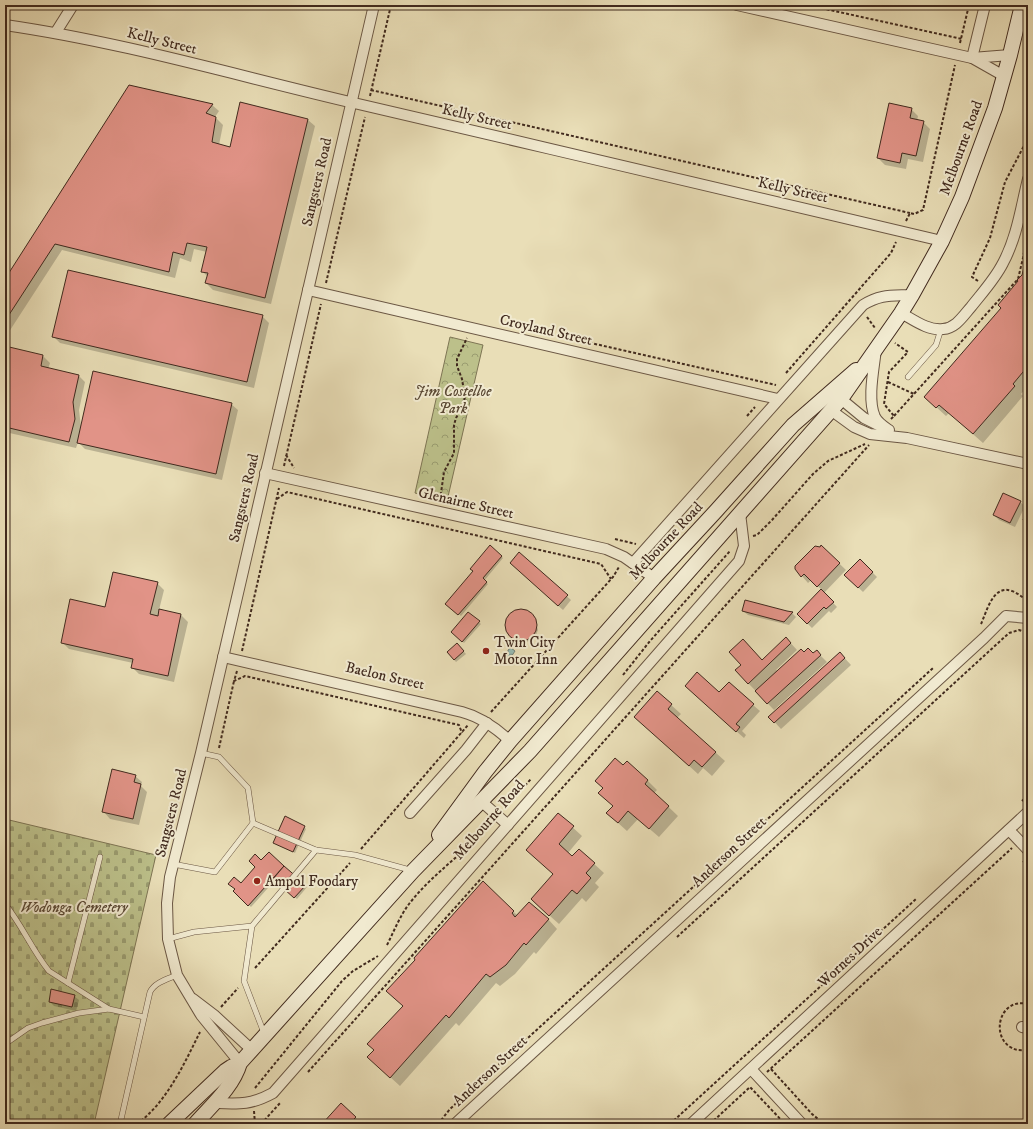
<svg xmlns="http://www.w3.org/2000/svg" width="1033" height="1129" font-family="'IM FELL DW Pica',serif">
<style>
.cemetery{fill:url(#cemetery-stones);stroke:#7e7554}
.park{fill:url(#park-crowns);stroke:#7e7554}
.water{fill:url(#water-ripples);stroke:#758178}
.shadow{fill:#0003}
.building{fill:#e19387;stroke:#412a1e}
.lines{fill:none;stroke-linecap:round;stroke-linejoin:round}
.service-casing{stroke:#6b5744;stroke-width:6}
.minor-casing{stroke:#6b5744;stroke-width:12}
.secondary-casing{stroke:#412a1e;stroke-width:16}
.path{stroke:#412a1e;stroke-width:2;stroke-dasharray:3 2;stroke-linecap:butt}
.service{stroke:#f1ead0;stroke-width:5}
.minor{stroke:#f1ead0;stroke-width:10}
.secondary{stroke:#f1ead0;stroke-width:14}
.poi-dot{fill:#8f2418;stroke:#f1ead0;stroke-width:1.5}
.labels{text-anchor:middle;dominant-baseline:central;stroke-width:4;stroke-linejoin:round;paint-order:stroke}
.street-label{font-size:15px;fill:#412a1e;stroke:#f1ead0}
.park-label{font-size:15px;font-style:italic;fill:#5a4834;stroke:#f1ead0}
.poi-label{font-size:15px;fill:#412a1e;stroke:#f1ead0;text-anchor:start}
</style>
<defs>
<pattern id="cemetery-stones" width="16" height="16" patternUnits="userSpaceOnUse"><rect width="16" height="16" fill="#bcc08a"/><path d="M2 7V4a2 2 0 0 1 4 0v3zM10 15v-3a2 2 0 0 1 4 0v3z" fill="#9a9c70"/></pattern>
<pattern id="park-crowns" width="20" height="18" patternUnits="userSpaceOnUse"><rect width="20" height="18" fill="#bcc08a"/><path d="M2 6a3 3 0 1 1 6 0M12 15a3 3 0 1 1 6 0" fill="none" stroke="#9a9c70"/></pattern>
<pattern id="water-ripples" width="26" height="14" patternUnits="userSpaceOnUse"><rect width="26" height="14" fill="#98bbb4"/><path d="M2 4q2-2 4 0t4 0M15 11q2-2 4 0t4 0" fill="none" stroke="#7e9892"/></pattern>
</defs>
<rect width="100%" height="100%" fill="#e9deb7"/>
<filter id="stains"><feTurbulence type="fractalNoise" baseFrequency=".005" numOctaves="4"/><feColorMatrix values="0 0 0 0 .2 0 0 0 0 .09 0 0 0 0 .02 0 0 0 .5 -.17"/></filter>
<radialGradient id="worn" r=".72"><stop offset=".6" stop-color="#630" stop-opacity="0"/><stop offset="1" stop-color="#630" stop-opacity=".3"/></radialGradient>
<!-- cemetery -->
<polygon class="cemetery" points="5,819 156,855 94,1124 5,1124"/>
<!-- park -->
<polygon class="park" points="450,337 483,345 447,501 415,493"/>
<!-- water -->
<polygon class="water" points="511,648 515,651 507,663 503,659 508,653 508,650"/>
<!-- shadow -->
<g class="shadow">
<polygon points="129,86 212,105 219,111 215,117 223,125 219,145 230,148 241,104 308,120 315,126 271,304 213,290 206,283 208,277 202,271 207,252 194,249 191,262 180,258 175,278 62,250 5,338 5,280"/>
<polygon points="911,109 918,116 917,121 923,122 930,129 923,162 908,159 906,169 885,165 878,158"/>
<polygon points="1028,258 1028,386 1021,394 1023,396 983,443 949,413 946,416 935,406 1002,309 1023,275"/>
<polygon points="262,316 269,323 254,388 60,343 53,336"/>
<polygon points="5,348 43,356 50,363 48,369 79,376 85,382 79,410 81,427 231,404 238,410 222,480 85,449 78,442 76,448 5,432"/>
<polygon points="1020,502 1025,506 1015,527 999,520 994,515"/>
<polygon points="490,546 503,558 484,581 488,584 461,616 446,604 474,571"/>
<polygon points="821,546 846,570 824,593 837,607 831,613 829,611 812,628 798,614 822,590 811,580 808,583 802,576"/>
<polygon points="519,554 571,600 563,610 515,567"/>
<polygon points="860,560 877,577 863,592 845,575"/>
<polygon points="157,583 164,590 159,610 181,615 188,622 174,682 139,674 132,667 133,663 69,649 62,642 106,608"/>
<polygon points="746,601 792,613 796,617 789,625 748,615 743,611"/>
<polygon points="523,611 529,613 535,619 538,630 536,635 530,641 525,642 520,642 511,637 509,635 506,625 509,616 513,612"/>
<polygon points="468,613 481,624 464,643 452,632"/>
<polygon points="786,638 797,650 776,670 778,671 804,653 813,654 816,651 827,662 774,710 748,683 762,661"/>
<polygon points="457,644 466,654 456,662 448,652"/>
<polygon points="840,653 851,665 781,729 770,717"/>
<polygon points="657,692 681,714 677,718 725,761 712,776 703,768 698,774 635,717"/>
<polygon points="693,693 720,693 753,705 760,711 742,731 746,735 744,738"/>
<polygon points="623,766 647,780 657,790 654,793 678,816 659,837 638,819 627,831 617,822 613,806"/>
<polygon points="135,776 142,782 141,786 147,792 139,825 110,819 104,812"/>
<polygon points="558,814 582,836 568,853 572,857 579,850 604,873 595,883 599,887 586,902 582,898 559,924 541,908 554,874"/>
<polygon points="304,827 306,829 295,853 276,844"/>
<polygon points="269,853 307,887 297,899 275,880 251,907 234,891"/>
<polygon points="483,882 518,916 548,919 557,929 536,954 534,952 515,974 500,986 496,983 459,1026 456,1023 400,1086 368,1057 375,1050 404,1007 417,960"/>
<polygon points="74,996 79,1000 76,1011 54,1006 50,1002"/>
<polygon points="355,1117 362,1124 323,1124"/>
</g>
<!-- building -->
<g class="building">
<polygon points="129,85 213,104 206,113 216,117 212,142 230,147 240,102 308,119 265,298 205,283 208,273 201,272 207,247 187,243 184,255 173,252 169,272 55,244 5,321 5,279"/>
<polygon points="889,103 912,108 910,118 924,121 916,156 902,153 900,163 877,158"/>
<polygon points="1027,255 1028,257 1028,366 1013,384 1015,386 973,434 939,405 936,408 924,397 1001,308 998,305 1018,281 1017,280 1022,275"/>
<polygon points="68,270 263,315 247,382 52,337"/>
<polygon points="5,346 43,355 41,366 79,375 73,402 75,419 69,442 5,427"/>
<polygon points="93,371 232,403 216,474 77,443"/>
<polygon points="1003,493 1021,501 1010,523 993,515"/>
<polygon points="1028,505 1028,521 1023,520"/>
<polygon points="490,545 502,556 483,578 487,582 458,615 445,604 473,571 470,569"/>
<polygon points="821,545 840,563 817,587 804,574 801,577 795,569 795,566 815,546 820,547"/>
<polygon points="519,552 568,595 558,606 510,563"/>
<polygon points="860,559 873,572 858,588 844,575"/>
<polygon points="113,572 158,582 150,614 158,616 159,609 181,614 168,676 131,668 133,659 61,643 70,599 105,607"/>
<polygon points="821,589 834,602 826,609 824,607 807,624 797,614"/>
<polygon points="745,600 787,611 793,612 784,622 742,611"/>
<circle cx="521" cy="625" r="16"/>
<polygon points="468,612 480,621 462,642 451,632"/>
<polygon points="786,637 791,643 748,684 735,670 741,665 729,652 743,639 762,660"/>
<polygon points="457,643 464,651 454,660 447,652"/>
<polygon points="808,648 813,653 817,650 821,655 767,704 755,691 801,649 804,652"/>
<polygon points="840,652 845,658 774,723 768,717"/>
<polygon points="697,672 719,692 729,682 754,704 736,724 740,727 736,732 685,686"/>
<polygon points="657,691 672,704 668,709 716,752 702,767 694,760 689,766 634,717"/>
<polygon points="615,758 623,765 627,761 648,780 645,784 669,806 649,829 628,811 618,823 606,813 613,806 598,793 603,788 595,781"/>
<polygon points="112,769 136,775 134,782 141,784 133,819 102,812"/>
<polygon points="558,813 574,826 559,844 572,856 579,849 595,863 586,873 591,878 577,894 572,890 549,916 531,899 553,874 526,850"/>
<polygon points="285,816 305,826 293,852 273,843"/>
<polygon points="269,852 284,866 248,906 233,891 235,889 228,884 234,877 241,883 255,867 249,861 255,854 261,860"/>
<polygon points="284,866 306,885 294,898 273,879"/>
<polygon points="483,881 514,911 512,913 515,917 529,902 549,919 526,945 524,943 506,965 490,977 486,974 449,1018 446,1015 390,1078 367,1057 374,1050 367,1044 403,1006 386,991 415,960 414,958"/>
<polygon points="51,989 75,995 72,1007 49,1002"/>
<polygon points="341,1103 356,1117 349,1124 322,1124"/>
</g>
<g class="lines">
<!-- service casing -->
<g class="service-casing">
<g id="service">
<polyline points="908,377 936,345 941,329"/>
<polyline points="201,753 219,757 248,788 253,823"/>
<polyline points="173,864 215,872 253,823 316,850"/>
<path d="M5 904C22 925 32 950 49 971L109 1009"/>
<polyline points="252,926 244,981 264,1033"/>
<polyline points="168,939 194,932 252,926 316,850 355,855 410,870"/>
<polyline points="68,983 100,857"/>
<polyline points="5,1044 28,1028 42,1023 79,1013 109,1009 144,1017"/>
<path d="M120 1124 150 992C155 982 168 979 177 975"/>
</g>
</g>
<!-- minor casing -->
<g class="minor-casing">
<g id="minor">
<polyline points="737,5 972,58 1010,55"/>
<path d="M5 25C123 42 238 76 354 103 550 149 746 194 942 241"/>
<polyline points="56,32 73,5"/>
<polyline points="972,58 985,5"/>
<polyline points="974,59 1004,76"/>
<polyline points="308,290 778,399"/>
<path d="M901 313C914 320 928 331 943 329 956 328 963 316 971 307 982 293 995 279 1003 263 1017 237 1021 207 1028 179"/>
<path d="M876 349C874 368 867 400 875 417 878 423 883 426 889 430"/>
<polyline points="841,399 864,418 882,427"/>
<polyline points="832,411 854,427 870,434 907,438 1028,464"/>
<polyline points="265,473 606,549 624,557 654,578"/>
<path d="M633 563 863 305C881 294 891 296 912 295"/>
<path d="M223 657 462 712C481 717 496 728 510 741"/>
<polyline points="482,802 508,825"/>
<polyline points="410,813 466,750 487,723"/>
<polyline points="1009,830 1028,850"/>
<polyline points="193,999 214,1015 252,1050"/>
<polyline points="1022,1027 1028,1028"/>
<polyline points="240,1063 201,1015 177,975 168,939 167,903 170,877 201,753 374,5"/>
<polyline points="751,1069 802,1124"/>
<path d="M215 1103C239 1104 251 1105 273 1093L739 561 744 546 740 513"/>
<polyline points="455,1124 984,638 1006,616 1028,618"/>
<polyline points="691,1124 1028,812"/>
</g>
</g>
<!-- secondary casing -->
<g class="secondary-casing">
<g id="secondary">
<polyline points="439,835 485,772 510,741 654,578 716,511 793,425 856,370"/>
<polyline points="169,1124 225,1071 231,1067 240,1063"/>
<path d="M195 1124C211 1106 233 1087 240 1063L413 871 530 751 841 399 901 313 912 295 942 241 962 197 995 108 1010 55 1022 5"/>
</g>
</g>
<!-- path -->
<g class="path">
<polyline points="807,5 962,39"/>
<polyline points="960,43 969,5"/>
<polyline points="371,90 910,213"/>
<polyline points="370,96 391,5"/>
<polyline points="906,221 910,213 914,214 923,210 955,65"/>
<polyline points="978,281 972,277 990,238 1005,182 1028,138"/>
<polyline points="326,283 365,117"/>
<polyline points="867,317 875,328"/>
<polyline points="560,336 776,385"/>
<polyline points="786,373 891,253 896,242"/>
<polyline points="888,382 914,394"/>
<polyline points="747,416 755,407"/>
<polyline points="894,416 1018,279 1023,258 1027,235"/>
<polyline points="891,419 894,416 884,404 889,372 908,352 895,343"/>
<polyline points="286,455 294,468"/>
<polyline points="284,466 321,304"/>
<polyline points="277,499 287,492 601,564 611,579"/>
<polyline points="440,500 444,472 454,453 454,425 456,418 462,407 465,397 462,379 457,366 457,359 467,338"/>
<polyline points="753,536 757,535 772,520 813,474 828,461 865,444"/>
<polyline points="615,539 636,544"/>
<path d="M981 624C987 611 993 584 1012 591 1018 593 1023 598 1028 601"/>
<polyline points="242,651 279,488"/>
<polyline points="237,671 234,681 245,676 459,725 462,733"/>
<polyline points="623,675 650,641 730,551"/>
<polyline points="491,712 613,577 619,567"/>
<polyline points="219,748 234,681"/>
<polyline points="1022,801 1028,795"/>
<polyline points="505,808 531,779"/>
<polyline points="361,849 468,725"/>
<polyline points="1023,861 1028,866"/>
<polyline points="677,937 1009,633 1019,630 1028,633"/>
<path d="M387 945C394 931 400 916 409 904 433 873 466 852 491 824"/>
<polyline points="255,968 350,863"/>
<path d="M1028 1004C999 997 990 1037 1012 1048 1017 1051 1023 1050 1028 1050"/>
<polyline points="221,1007 238,988"/>
<polyline points="771,1069 812,1114 824,1124"/>
<polyline points="308,1072 869,445"/>
<polyline points="767,1072 1012,848"/>
<polyline points="255,1088 342,981 353,971 378,956"/>
<polyline points="254,1111 255,1124"/>
<path d="M137 1124C167 1102 184 1064 200 1032"/>
<polyline points="261,1124 281,1102"/>
<polyline points="438,1124 450,1109 933,668"/>
<polyline points="670,1124 916,899"/>
<polyline points="710,1124 750,1087 785,1124"/>
</g>
<!-- service -->
<use href="#service" class="service"/>
<!-- minor -->
<use href="#minor" class="minor"/>
<!-- secondary -->
<use href="#secondary" class="secondary"/>
</g>
<!-- markers -->
<g class="poi-dot">
<circle cx="486" cy="651" r="4"/>
<circle cx="257" cy="881" r="4"/>
</g>
<g class="labels">
<!-- street labels -->
<g class="street-label">
<text transform="translate(162 41) rotate(14)">Kelly Street</text>
<text transform="translate(477 117) rotate(13)">Kelly Street</text>
<text transform="translate(961 148) rotate(-70)">Melbourne Road</text>
<text transform="translate(317 182) rotate(-77)">Sangsters Road</text>
<text transform="translate(793 190) rotate(13)">Kelly Street</text>
<text transform="translate(546 330) rotate(13)">Croyland Street</text>
<text transform="translate(244 498) rotate(-77)">Sangsters Road</text>
<text transform="translate(466 503) rotate(13)">Glenairne Street</text>
<text transform="translate(666 541) rotate(-47)">Melbourne Road</text>
<text transform="translate(385 676) rotate(13)">Baelon Street</text>
<text transform="translate(171 813) rotate(-76)">Sangsters Road</text>
<text transform="translate(489 820) rotate(-49)">Melbourne Road</text>
<text transform="translate(729 852) rotate(-43)">Anderson Street</text>
<text transform="translate(850 957) rotate(-43)">Wornes Drive</text>
<text transform="translate(490 1071) rotate(-43)">Anderson Street</text>
</g>
<!-- park labels -->
<g class="park-label">
<text x="453" y="391">Jim Costelloe<tspan x="453" dy="17">Park</tspan></text>
<text x="74" y="907">Wodonga Cemetery</text>
</g>
<!-- poi labels -->
<g class="poi-label">
<text x="494" y="642">Twin City<tspan x="494" dy="17">Motor Inn</tspan></text>
<text x="265" y="881">Ampol Foodary</text>
</g>
</g>
<!-- margin -->
<rect width="1033" height="1129" fill="none" stroke="#e9deb7" stroke-width="20"/>
<rect x="6" y="6" width="1021" height="1117" fill="none" stroke="#412a1e" stroke-width="2"/>
<rect x="10" y="10" width="1013" height="1109" fill="none" stroke="#412a1e"/>
<rect width="100%" height="100%" filter="url(#stains)"/>
<rect width="100%" height="100%" fill="url(#worn)"/>
</svg>
